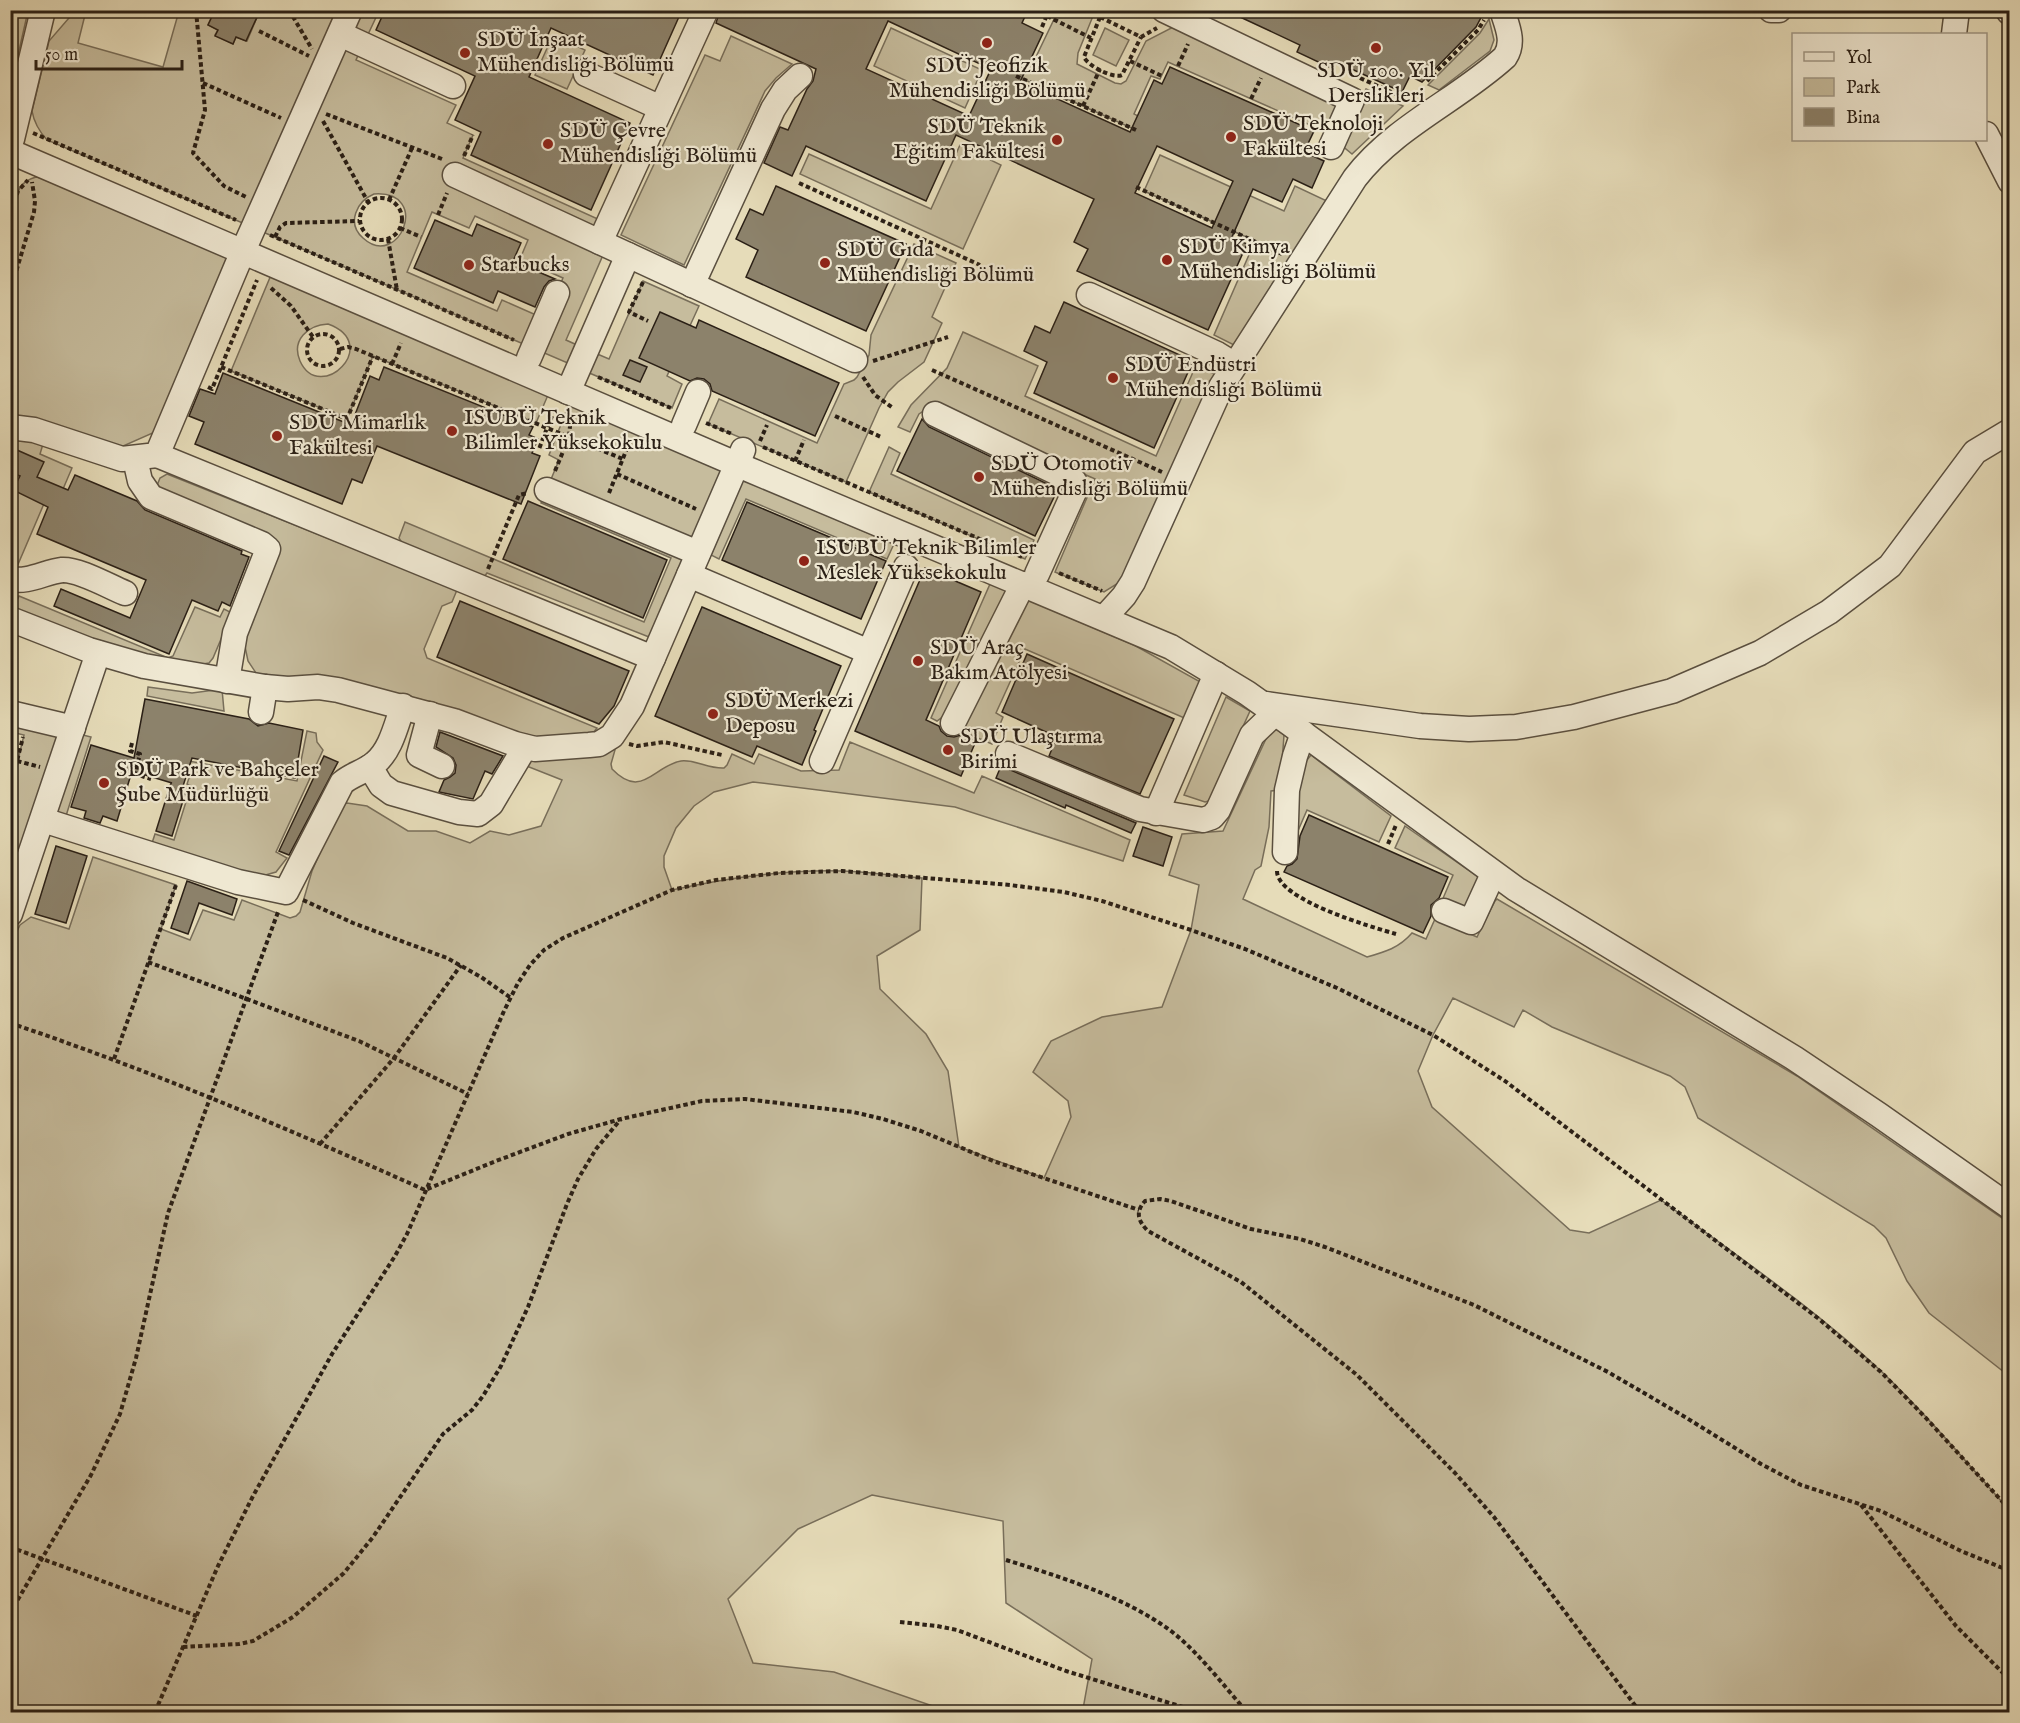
<svg xmlns="http://www.w3.org/2000/svg" width="2020" height="1723" font-family="'IM FELL English',serif">
<style>
.green{fill:#c6bc9d;stroke:#786e5a;stroke-width:1.5;fill-rule:evenodd}
.building{fill:#8c826b;stroke:#2b2016;stroke-width:1.5;fill-rule:evenodd}
.lines{fill:none;stroke-linecap:round;stroke-linejoin:round}
.minor-casing{stroke:#5a4f3f;stroke-width:27}
.path{stroke:#2b2016;stroke-width:4;stroke-dasharray:4.5 3;stroke-linecap:butt}
.minor{stroke:#efe8d2;stroke-width:24}
.poi-dot{fill:#8f2418;stroke:#efe8d2;stroke-width:2}
.labels{text-anchor:middle;dominant-baseline:central;stroke-width:4.5;stroke-linejoin:round;paint-order:stroke}
.poi-label{font-size:22px;fill:#2b2016;stroke:#efe8d2;text-anchor:start}
</style>
<rect width="100%" height="100%" fill="#e6dcb9"/>
<filter id="stains"><feTurbulence type="fractalNoise" baseFrequency=".00333" numOctaves="4"/><feColorMatrix values="0 0 0 0 .2 0 0 0 0 .09 0 0 0 0 .02 0 0 0 .5 -.17"/></filter>
<radialGradient id="worn" r=".72"><stop offset=".6" stop-color="#630" stop-opacity="0"/><stop offset="1" stop-color="#630" stop-opacity=".3"/></radialGradient>
<!-- green -->
<g class="green">
<polygon points="11,10 28,11 11,86 10,11"/>
<path d="M75 11H86L78 43 163 67 179 11H215L208 25 218 30 215 35 233 44 236 37 247 41 258 15 248 11H340L245 224 47 140C39 131 34 123 32 111L49 41Z"/>
<path d="M362 11H379L356 60 456 105 447 123 473 135 463 158 600 220 603 255 566 340 577 345 570 364 263 232ZM374 194C432 190 399 271 363 238 346 223 357 201 374 194ZM432 212 469 228 475 216 528 240 520 259 563 278 545 319 502 300 497 311 407 272Z"/>
<polygon points="1058,11 1092,11 1093,16 1078,53 1077,64 1115,83 1121,84 1126,81 1146,41 1177,25 1342,103 1328,133 1168,62 1160,79 1151,76 1134,114 1142,118 1136,130 1016,76 1023,59 1033,63"/>
<polygon points="1489,19 1494,40 1490,51 1439,90 1428,85 1480,33"/>
<polygon points="891,28 982,70 965,108 874,66"/>
<polygon points="1105,28 1129,40 1116,66 1093,55"/>
<polygon points="553,35 585,50 567,89 535,75"/>
<polygon points="731,36 792,64 776,78 765,91 684,265 621,235 705,55 720,61"/>
<polygon points="1366,89 1403,106 1352,154 1340,144"/>
<polygon points="960,145 1001,165 963,249 800,174 809,154 931,209"/>
<polygon points="1160,155 1284,211 1295,186 1329,202 1236,346 1214,335 1255,241 1144,191"/>
<path d="M36 177 43 178 229 257 155 432 121 447 11 416 10 239C13 233 15 227 16 220 19 201 11 184 36 177Z"/>
<polygon points="914,244 956,263 932,317 942,323 924,362 898,382 888,392 879,408 846,482 708,424 719,399 817,443 844,384 854,380 857,377 869,355 871,335"/>
<path d="M271 275 548 395 536 423 373 356 347 419 231 371ZM328 324C383 344 320 405 300 361 291 340 308 325 328 324Z"/>
<polygon points="643,281 699,306 667,376 682,384 672,408 587,372 595,353 609,359"/>
<polygon points="963,332 1038,366 1025,396 1156,456 1197,363 1217,376 1120,582 1104,592 1055,572 1095,479 931,406 919,414 910,432 898,427 911,405 947,368"/>
<polygon points="569,404 722,471 690,543 549,484 559,460 549,455"/>
<polygon points="11,437 43,444 40,454 72,468 57,503 46,499 16,569 11,567"/>
<polygon points="889,447 900,453 891,474 1034,540 1025,559 869,492"/>
<polygon points="167,474 457,590 452,602 442,606 424,649 427,658 597,728 593,733 540,742 456,710 419,699 258,676 248,661 243,637 272,560 156,488 160,478"/>
<polygon points="743,480 894,544 887,559 746,499 719,559 711,555"/>
<polygon points="545,496 685,555 649,637 487,573 484,577 402,543 399,538 405,522 644,622 671,558 541,503"/>
<polygon points="990,584 1010,592 949,712 937,721 931,718"/>
<polygon points="19,596 168,658 173,656 195,607 220,617 224,609 232,613 213,658 209,663 197,665 101,645 13,609"/>
<polygon points="1026,599 1134,645 1204,684 1189,720 1025,649 996,713 1003,717 992,744 966,733 964,721"/>
<polygon points="148,687 192,693 222,689 224,711 147,696"/>
<polygon points="1226,697 1250,711 1209,801 1205,802 1184,795"/>
<polygon points="11,722 55,733 60,739 11,884 11,789 24,735 11,732"/>
<path d="M1272 726 1284 735 1280 790 1271 791 1269 827 1261 866 1255 870 1243 899 1367 957C1385 952 1399 948 1412 933L1426 939 1435 919 1477 937 1495 901 1497 899 1797 1076 2009 1223V1376L1929 1313 1907 1281 1886 1238 1874 1226 1698 1118 1685 1087 1670 1076 1552 1027 1523 1010 1514 1027 1453 998 1433 1035 1418 1071 1432 1107 1570 1230 1589 1233 1661 1200C1736 1255 1814 1308 1882 1372 1927 1415 1968 1464 2009 1510V1712H11L10 946 20 925 31 917 69 929 93 857 176 885 161 929 190 940 203 910 234 920 242 900 290 918 296 916 300 912 312 871 341 805 347 803 367 806 408 831H436L470 843 490 831 509 835 541 826 562 780 524 765 530 759 613 747 615 750 611 764 612 769C642 800 653 766 681 761 694 759 709 769 724 768L727 765 732 754 754 764 759 754 801 771 839 770 850 742 974 793 982 776 1130 840 1123 861 955 807 753 782 714 792 694 806 676 828 664 856V867L672 890C728 878 786 869 843 871 869 872 896 876 922 878L920 930 877 956 880 989 926 1034 948 1071 959 1147 1044 1178 1071 1117 1068 1101 1033 1072 1051 1041 1102 1017 1162 1007 1191 930 1199 885 1169 875 1182 834 1223 831ZM872 1495 1003 1521 1006 1603 1092 1659 1083 1709 950 1712 834 1672 753 1663 728 1599 798 1529Z"/>
<polygon points="307,731 316,733 317,742 323,750 276,852 287,858 276,872 262,876 151,846 155,834 174,840 191,786 187,784 190,775 174,770 178,759 297,781"/>
<polygon points="79,734 91,737 65,819 54,815"/>
<polygon points="1311,755 1391,816 1379,842 1307,810 1297,833 1293,806 1303,765"/>
<polygon points="1405,826 1484,881 1468,915 1441,903 1453,875 1395,848"/>
</g>
<!-- building -->
<g class="building">
<polygon points="215,10 248,10 258,15 246,41 236,37 233,44 215,36 218,30 208,25"/>
<polygon points="385,10 682,10 653,75 551,28 529,77 630,123 591,210 471,155 481,132 455,120 475,76 376,30"/>
<path d="M720 10H1028L1022 23 1043 33 1020 82 1130 132 1154 80 1162 84 1170 67 1314 131 1304 152 1324 161 1312 188 1293 179 1282 202 1253 189 1232 237 1247 244 1208 330 1077 271 1088 249 1074 242 1094 199 956 135 926 201 806 146 792 176 764 163 780 127 788 130 807 89 813 81 816 69 716 23ZM888 21 991 69 969 116 866 69ZM1157 146 1233 181 1212 228 1135 193Z"/>
<polygon points="1225,10 1485,10 1476,27 1422,82 1410,76 1402,92 1334,61 1331,68 1297,52 1300,45"/>
<polygon points="776,186 906,244 866,331 746,277 758,250 736,239 750,209 763,215"/>
<polygon points="435,220 472,236 477,224 521,243 513,261 555,279 549,281 544,287 535,307 498,291 493,303 414,268"/>
<polygon points="1064,302 1193,361 1154,448 1034,393 1047,362 1024,351 1035,326 1050,333"/>
<polygon points="660,312 696,328 699,320 839,383 815,436 712,391 710,384 704,379 697,378 690,381 639,358"/>
<polygon points="630,360 647,367 640,382 623,375"/>
<polygon points="384,367 533,427 529,435 538,439 532,453 540,456 521,504 377,446 362,483 352,479 342,504 195,444 204,422 189,416 200,389 215,394 223,373 351,425 370,376 379,380"/>
<polygon points="922,419 929,427 1058,489 1035,536 897,471"/>
<polygon points="17,450 44,462 37,477 68,490 75,475 137,501 145,510 242,551 241,554 249,557 230,606 222,602 218,611 192,600 169,654 54,606 61,589 130,618 146,580 37,534 48,507 13,490 20,476 10,472 10,464"/>
<polygon points="528,501 667,560 643,618 503,559"/>
<polygon points="747,502 886,561 861,619 722,560"/>
<polygon points="925,568 981,592 926,720 939,726 941,731 947,736 954,737 961,735 976,741 961,776 855,731"/>
<polygon points="460,601 629,671 614,706 599,724 437,657"/>
<polygon points="702,607 841,666 814,730 816,731 802,765 757,746 752,757 655,716"/>
<polygon points="1027,654 1174,719 1140,794 1049,756 1057,737 1002,712"/>
<polygon points="145,699 249,719 258,726 269,723 303,730 295,778 192,758 183,786 187,788 172,836 156,831 171,783 172,783 132,771 117,821 103,816 100,823 84,818 86,811 71,807 91,745 134,758"/>
<polygon points="440,732 503,756 492,774 485,771 473,799 439,792 444,780 450,777 455,773 456,765 453,758 436,747"/>
<polygon points="324,756 338,762 289,855 279,851"/>
<polygon points="1001,766 1136,823 1131,833 1066,805 1065,808 996,778"/>
<polygon points="1309,815 1448,877 1439,898 1431,905 1431,916 1423,933 1284,872 1287,866 1292,864 1297,859 1300,836"/>
<polygon points="1143,827 1172,837 1163,866 1133,856"/>
<polygon points="56,846 87,856 66,923 35,914"/>
<polygon points="187,881 237,899 232,915 199,903 188,934 171,928"/>
</g>
<g class="lines">
<!-- minor casing -->
<g class="minor-casing">
<g id="minor">
<polyline points="1164,10 1352,100 1331,147"/>
<polyline points="1771,10 1779,10"/>
<polyline points="2008,10 2009,12"/>
<polyline points="340,34 453,86"/>
<polyline points="1954,34 1957,10"/>
<polyline points="586,74 661,108"/>
<polyline points="1986,134 2010,181"/>
<polyline points="12,139 43,10"/>
<polyline points="18,155 750,470 1171,647 1247,693 1289,723 1516,889 1794,1058 1879,1115 2010,1207"/>
<polyline points="455,175 855,360"/>
<polyline points="600,242 706,10"/>
<polyline points="692,285 773,109 785,90 800,76"/>
<polyline points="1089,295 1217,354 1235,365"/>
<polyline points="529,358 557,293"/>
<polyline points="568,392 628,255"/>
<polyline points="935,414 1074,481 1075,490 1037,574"/>
<polyline points="684,425 698,392"/>
<polyline points="10,427 34,430 122,459 157,455 243,251 350,10"/>
<polyline points="157,455 653,658 743,450"/>
<polyline points="135,459 140,481 151,497 262,544 268,549 235,633 227,681"/>
<polyline points="547,490 698,553"/>
<polyline points="689,575 869,652"/>
<path d="M10 579C28 583 45 572 62 570 79 569 108 586 125 593"/>
<path d="M1104 618 1124 596 1133 582 1221 387 1355 178C1395 126 1458 100 1505 57 1515 42 1507 26 1502 10"/>
<polyline points="10,619 89,650 144,666 265,687 288,689 318,687 338,690 454,721 515,744 535,749 589,745 599,744 612,736 632,706 653,658"/>
<polyline points="1266,704 1420,726 1469,729 1516,727 1574,717 1672,691 1760,653 1829,612 1890,566 1975,452 2010,431"/>
<polyline points="261,712 265,687"/>
<polyline points="10,713 73,728"/>
<polyline points="430,714 419,755 442,766"/>
<polyline points="953,723 1023,584"/>
<polyline points="1008,754 1140,809 1203,820 1212,817 1218,810 1252,735 1275,713"/>
<polyline points="822,761 906,567"/>
<polyline points="370,767 381,785 392,793 459,812 478,814 491,804 525,747"/>
<polyline points="1156,813 1216,674"/>
<path d="M43 820 238 882 286 892 342 783C352 774 365 772 375 763 391 750 396 725 403 706"/>
<polyline points="1285,852 1287,790 1295,756 1303,733"/>
<polyline points="1444,911 1471,922 1493,874"/>
<polyline points="10,914 98,653"/>
</g>
</g>
<!-- path -->
<g class="path">
<polyline points="196,10 205,110 193,153 224,186 246,197"/>
<polyline points="289,10 312,49"/>
<polyline points="1098,10 1100,17 1141,37 1157,28"/>
<polyline points="1047,16 1091,38"/>
<path d="M1100 17 1084 57C1088 66 1113 79 1122 75L1141 37"/>
<polyline points="1042,27 1049,10"/>
<polyline points="259,31 309,56"/>
<polyline points="1130,61 1162,76"/>
<polyline points="1178,66 1188,44"/>
<polyline points="1016,76 1136,130"/>
<polyline points="1360,78 1398,95"/>
<polyline points="1427,81 1478,30 1484,20"/>
<polyline points="203,83 281,118"/>
<polyline points="1251,99 1261,78"/>
<polyline points="1083,106 1100,69"/>
<polyline points="326,114 442,159"/>
<polyline points="323,121 368,202"/>
<polyline points="33,133 236,220"/>
<polyline points="464,156 473,135"/>
<polyline points="799,183 980,265"/>
<polyline points="1136,187 1282,254"/>
<circle cx="381" cy="219" r="21"/>
<polyline points="389,200 412,148"/>
<polyline points="438,215 447,193"/>
<polyline points="10,216 18,191 28,180"/>
<polyline points="400,228 421,237"/>
<polyline points="270,235 514,340"/>
<polyline points="275,237 280,227 286,223 359,221"/>
<polyline points="388,239 397,290"/>
<polyline points="643,282 629,312 648,321"/>
<polyline points="271,288 291,306 313,337"/>
<polyline points="10,292 34,212 35,201 32,182"/>
<circle cx="323" cy="350" r="16"/>
<polyline points="340,349 348,347 356,349 547,428 539,449"/>
<polyline points="873,361 948,337"/>
<polyline points="392,364 401,343"/>
<polyline points="221,367 347,419 373,356"/>
<polyline points="932,370 1162,472"/>
<polyline points="598,377 671,408"/>
<polyline points="863,377 875,395 893,408"/>
<polyline points="208,387 212,389 257,280"/>
<polyline points="555,409 547,428 623,459"/>
<polyline points="835,416 881,437"/>
<polyline points="706,423 732,434"/>
<polyline points="760,441 767,425"/>
<polyline points="763,447 1022,557"/>
<polyline points="795,461 804,440"/>
<polyline points="555,471 569,437 571,415"/>
<polyline points="617,474 696,509"/>
<polyline points="609,493 630,441"/>
<polyline points="488,569 519,495 528,493"/>
<polyline points="1059,573 1102,591"/>
<polyline points="1000,672 1012,677"/>
<polyline points="132,743 130,751 140,754 135,774 151,779"/>
<polyline points="629,744 637,746 664,742 722,755"/>
<polyline points="17,761 40,767"/>
<polyline points="10,789 23,737"/>
<polyline points="1388,844 1396,825"/>
<path d="M1277 871C1277 900 1372 927 1396 934"/>
<polyline points="303,900 353,923 447,958 481,977 511,998"/>
<polyline points="148,962 359,1041 468,1094"/>
<path d="M10 1023C152 1071 289 1129 425 1190L496 1161 568 1134 621 1119 702 1101 745 1099 853 1112 883 1119 921 1131 993 1161 1139 1210"/>
<polyline points="114,1059 176,885"/>
<polyline points="320,1144 394,1058 461,965"/>
<polyline points="1861,1505 1956,1626 2010,1680"/>
<polyline points="10,1547 197,1616"/>
<path d="M1006 1560C1058 1576 1119 1595 1164 1626 1195 1647 1222 1684 1247 1712"/>
<polyline points="10,1613 91,1475 120,1414 136,1358 168,1213 278,912"/>
<polyline points="900,1622 937,1626 957,1630 1066,1671 1199,1712"/>
<polyline points="183,1647 239,1644 253,1641 293,1617 344,1573 373,1537 443,1434 472,1410 483,1396 501,1366 528,1307 567,1204 578,1179 596,1149 621,1119"/>
<polyline points="155,1712 218,1566 253,1496 332,1354 395,1256 407,1234 504,1011 518,983 530,965 544,950 563,938 672,890 716,880 779,873 842,871 1010,885 1064,892 1102,901 1191,930 1245,949 1337,988 1433,1035 1505,1081 1819,1319 1881,1372 1925,1417 2010,1510"/>
<path d="M1640 1712 1494 1517 1455 1473 1357 1375 1241 1282 1148 1231C1138 1221 1135 1212 1145 1201L1160 1199 1171 1201 1251 1229 1300 1239 1325 1247 1474 1305 1608 1372 1685 1417 1761 1464 1801 1485 1881 1511 1961 1551 2010 1571"/>
</g>
<!-- minor -->
<use href="#minor" class="minor"/>
</g>
<!-- markers -->
<g class="poi-dot">
<circle cx="987" cy="43" r="6"/>
<circle cx="1376" cy="48" r="6"/>
<circle cx="465" cy="53" r="6"/>
<circle cx="1231" cy="137" r="6"/>
<circle cx="1057" cy="140" r="6"/>
<circle cx="548" cy="144" r="6"/>
<circle cx="1167" cy="260" r="6"/>
<circle cx="825" cy="263" r="6"/>
<circle cx="469" cy="265" r="6"/>
<circle cx="1113" cy="378" r="6"/>
<circle cx="452" cy="431" r="6"/>
<circle cx="277" cy="436" r="6"/>
<circle cx="979" cy="477" r="6"/>
<circle cx="804" cy="561" r="6"/>
<circle cx="918" cy="661" r="6"/>
<circle cx="713" cy="714" r="6"/>
<circle cx="948" cy="750" r="6"/>
<circle cx="104" cy="783" r="6"/>
</g>
<g class="labels">
<!-- poi labels -->
<g class="poi-label">
<text x="477" y="40">SDÜ İnşaat<tspan x="477" dy="25">Mühendisliği Bölümü</tspan></text>
<text x="987" y="66" text-anchor="middle">SDÜ Jeofizik<tspan x="987" dy="25">Mühendisliği Bölümü</tspan></text>
<text x="1376" y="71" text-anchor="middle">SDÜ 100. Yıl<tspan x="1376" dy="25">Derslikleri</tspan></text>
<text x="1243" y="124">SDÜ Teknoloji<tspan x="1243" dy="25">Fakültesi</tspan></text>
<text x="1045" y="127" text-anchor="end">SDÜ Teknik<tspan x="1045" dy="25">Eğitim Fakültesi</tspan></text>
<text x="560" y="131">SDÜ Çevre<tspan x="560" dy="25">Mühendisliği Bölümü</tspan></text>
<text x="1179" y="247">SDÜ Kimya<tspan x="1179" dy="25">Mühendisliği Bölümü</tspan></text>
<text x="837" y="250">SDÜ Gıda<tspan x="837" dy="25">Mühendisliği Bölümü</tspan></text>
<text x="481" y="265">Starbucks</text>
<text x="1125" y="365">SDÜ Endüstri<tspan x="1125" dy="25">Mühendisliği Bölümü</tspan></text>
<text x="464" y="418">ISUBÜ Teknik<tspan x="464" dy="25">Bilimler Yüksekokulu</tspan></text>
<text x="289" y="423">SDÜ Mimarlık<tspan x="289" dy="25">Fakültesi</tspan></text>
<text x="991" y="464">SDÜ Otomotiv<tspan x="991" dy="25">Mühendisliği Bölümü</tspan></text>
<text x="816" y="548">ISUBÜ Teknik Bilimler<tspan x="816" dy="25">Meslek Yüksekokulu</tspan></text>
<text x="930" y="648">SDÜ Araç<tspan x="930" dy="25">Bakım Atölyesi</tspan></text>
<text x="725" y="701">SDÜ Merkezi<tspan x="725" dy="25">Deposu</tspan></text>
<text x="960" y="737">SDÜ Ulaştırma<tspan x="960" dy="25">Birimi</tspan></text>
<text x="116" y="770">SDÜ Park ve Bahçeler<tspan x="116" dy="25">Şube Müdürlüğü</tspan></text>
</g>
</g>
<!-- margin -->
<rect width="2020" height="1723" fill="none" stroke="#e6dcb9" stroke-width="36"/>
<rect x="12" y="12" width="1996" height="1699" fill="none" stroke="#2b2016" stroke-width="3"/>
<rect x="18" y="18" width="1984" height="1687" fill="none" stroke="#2b2016" stroke-width="1.5"/>
<!-- legend -->
<rect x="1792" y="33" width="195" height="108" fill="#efe8d2" stroke="#a19887" stroke-width="1.5"/>
<rect x="1804" y="52" width="30" height="9" fill="#efe8d2" stroke="#a19887" stroke-width="1.5"/>
<text x="1846" y="63" font-size="18" fill="#2b2016">Yol</text>
<rect x="1804" y="78" width="30" height="18" fill="#c6bc9d" stroke="#a19887" stroke-width="1.5"/>
<text x="1846" y="93" font-size="18" fill="#2b2016">Park</text>
<rect x="1804" y="108" width="30" height="18" fill="#8c826b" stroke="#a19887" stroke-width="1.5"/>
<text x="1846" y="123" font-size="18" fill="#2b2016">Bina</text>
<!-- scale -->
<path d="M36 60v9h146v-9" fill="none" stroke="#2b2016" stroke-width="3"/>
<text x="45" y="60" font-size="18" fill="#2b2016" stroke="#efe8d2" stroke-width="4.5" paint-order="stroke">50 m</text>
<rect width="100%" height="100%" filter="url(#stains)"/>
<rect width="100%" height="100%" fill="url(#worn)"/>
</svg>
